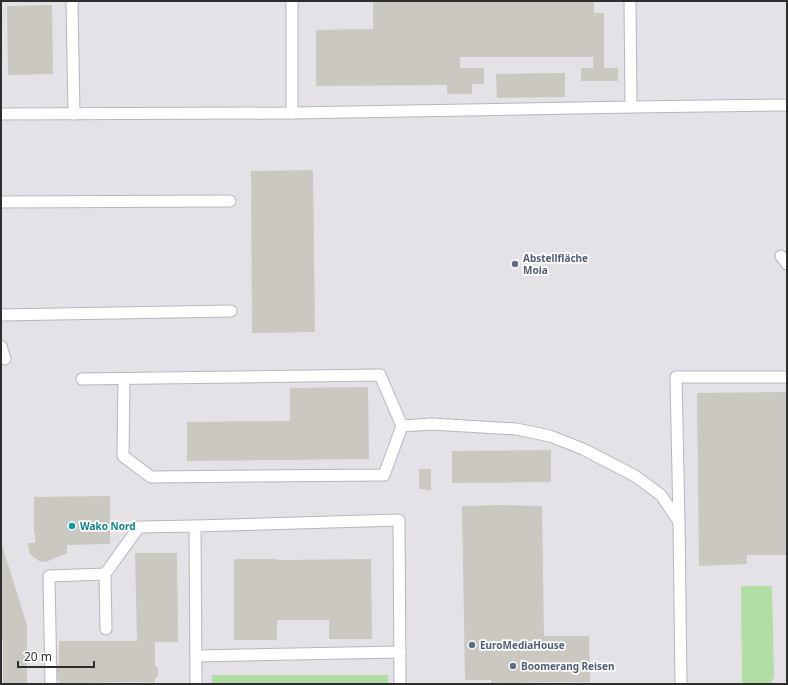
<svg xmlns="http://www.w3.org/2000/svg" width="788" height="685" font-family="'Noto Sans',sans-serif">
<style>
.industrial{fill:#e4e2e7}
.green{fill:#b1dea5}
.building{fill:#cac8c0}
.lines{fill:none;stroke-linecap:round;stroke-linejoin:round}
.service-casing{stroke:#b5b6c0;stroke-width:13}
.service{stroke:#fff;stroke-width:11}
.service-dot{fill:#5c6f8a;stroke:#fff;stroke-width:1.5}
.culture-dot{fill:#0f9aa8;stroke:#fff;stroke-width:1.5}
.labels{text-anchor:middle;dominant-baseline:central;stroke-width:3.5;stroke-linejoin:round;paint-order:stroke}
.service-label{font-size:10px;font-weight:bold;fill:#4e5e75;stroke:#fff;text-anchor:start}
.culture-label{font-size:10px;font-weight:bold;fill:#0d838f;stroke:#fff;text-anchor:start}
</style>
<rect width="100%" height="100%" fill="#edeae2"/>
<!-- industrial -->
<rect class="industrial" x="1" y="1" width="786" height="683"/>
<!-- green -->
<g class="green">
<polygon points="741,586 772,586 774,677 770,684 742,684"/>
<rect x="212" y="675" width="176" height="9"/>
</g>
<!-- building -->
<g class="building">
<polygon points="373,1 594,1 594,13 604,13 604,68 618,68 618,81 581,81 581,68 593,68 593,57 460,57 460,68 484,68 484,84 472,84 472,94 447,94 447,85 316,86 316,30 373,29"/>
<polygon points="52,5 53,74 8,75 7,6"/>
<polygon points="565,73 565,97 497,98 496,74"/>
<polygon points="313,170 315,332 252,333 251,171"/>
<polygon points="368,387 369,459 187,461 187,422 290,421 290,388"/>
<polygon points="787,392 787,555 747,555 747,564 699,566 697,393"/>
<polygon points="551,450 551,482 452,483 452,451"/>
<polygon points="419,469 431,469 431,490 419,489"/>
<polygon points="110,496 110,544 67,545 67,553 46,562 39,561 31,555 29,551 28,545 28,543 35,543 35,534 34,533 34,497"/>
<polygon points="503,505 542,506 544,636 589,636 590,682 491,683 491,680 465,680 462,506"/>
<polygon points="1,542 27,625 27,684 3,684 3,642 1,636"/>
<polygon points="135,553 177,553 178,642 155,642 155,665 158,668 158,676 155,679 155,682 60,683 59,680 55,677 56,668 59,665 59,641 137,641"/>
<polygon points="234,559 278,559 278,560 371,559 372,639 329,639 329,620 277,620 277,640 234,640"/>
</g>
<g class="lines">
<!-- service casing -->
<g class="service-casing">
<g id="service">
<polyline points="73,1 72,3 74,114"/>
<polyline points="631,107 787,105"/>
<polyline points="292,113 631,107 630,1"/>
<polyline points="1,114 292,113 292,1"/>
<polyline points="1,202 230,201"/>
<polyline points="781,256 787,264"/>
<polyline points="1,315 231,311"/>
<polyline points="1,346 5,359"/>
<polyline points="82,379 380,375 402,426"/>
<polyline points="124,379 123,456 151,477 384,475 402,426 432,424 516,429 550,436 583,449 635,476 661,495 679,522"/>
<polyline points="105,574 106,629"/>
<polyline points="196,656 400,652"/>
<polyline points="51,684 49,576 105,574 139,527 195,526"/>
<polyline points="196,684 195,526 399,520 400,684"/>
<polyline points="681,684 679,522 676,377 787,377"/>
</g>
</g>
<!-- service -->
<use href="#service" class="service"/>
</g>
<!-- markers -->
<g class="service-dot">
<circle cx="515" cy="264" r="4"/>
<circle cx="472" cy="645" r="4"/>
<circle cx="513" cy="666" r="4"/>
</g>
<circle class="culture-dot" cx="72" cy="526" r="4"/>
<g class="labels">
<!-- service labels -->
<g class="service-label">
<text x="523" y="258">Abstellfläche<tspan x="523" dy="12">Moia</tspan></text>
<text x="480" y="645">EuroMediaHouse</text>
<text x="521" y="666">Boomerang Reisen</text>
</g>
<!-- culture labels -->
<g class="culture-label">
<text x="80" y="526">Wako Nord</text>
</g>
</g>
<!-- border -->
<rect width="788" height="685" fill="none" stroke="#2e2e2e" stroke-width="4"/>
<!-- scale -->
<path d="M18 661v6h76v-6" fill="none" stroke="#2e2e2e" stroke-width="2"/>
<text x="24" y="661" font-size="12" fill="#2e2e2e" stroke="#ffffff" stroke-width="3" paint-order="stroke">20 m</text>
</svg>
